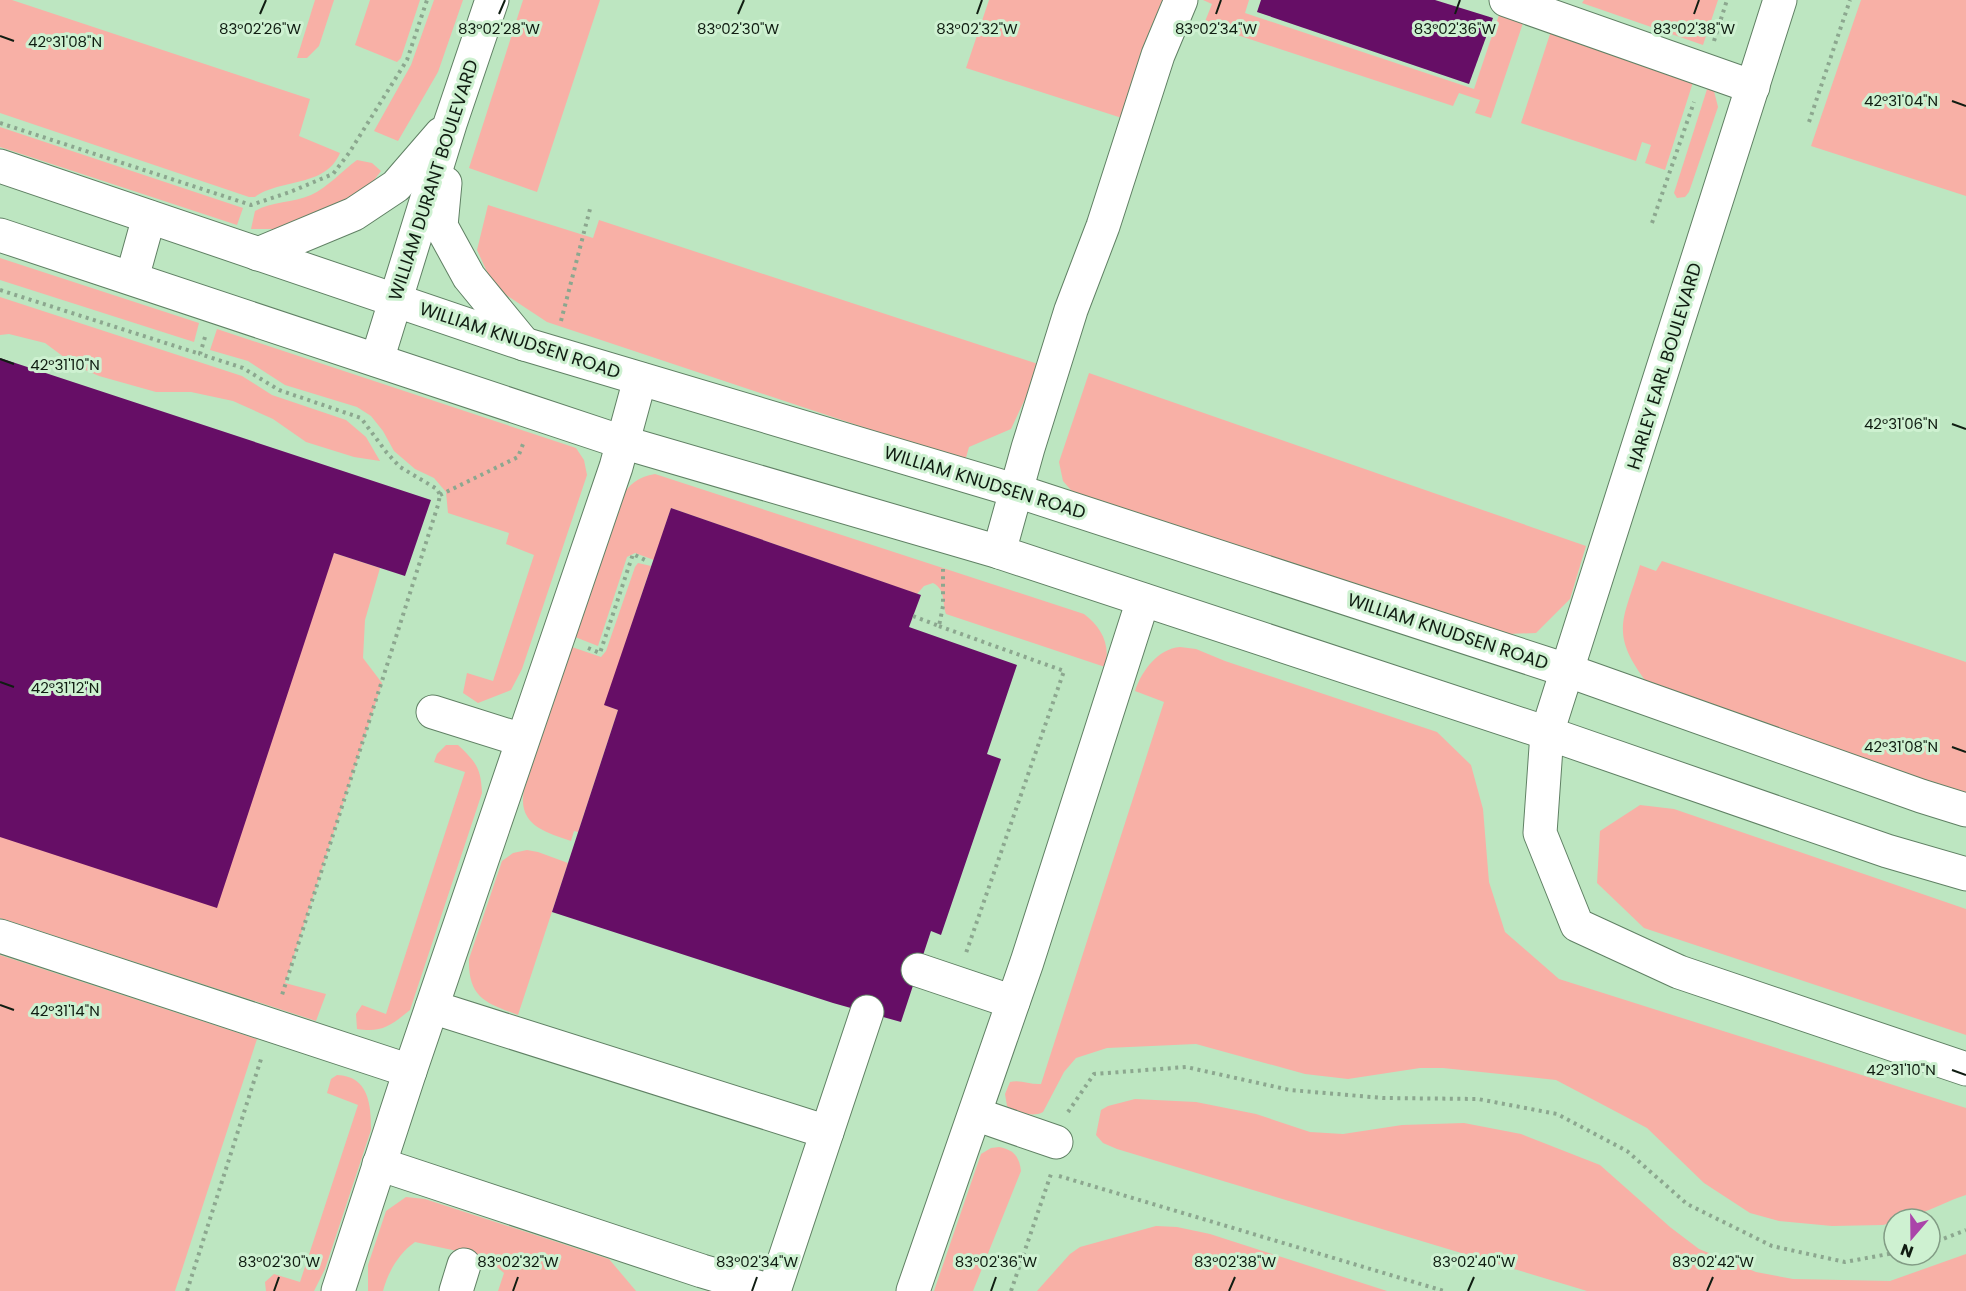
<svg xmlns="http://www.w3.org/2000/svg" width="1966" height="1291" font-family="Poppins,sans-serif">
<style>
.built{fill:#bde6c1;fill-rule:evenodd}
.green{fill:#f8b0a6}
.building{fill:#660e66}
.lines{fill:none;stroke-linecap:round;stroke-linejoin:round}
.minor-casing{stroke:#608064;stroke-width:35}
.path{stroke:#8ca78f;stroke-width:4;stroke-dasharray:3 4.5;stroke-linecap:butt}
.minor{stroke:#fff;stroke-width:33}
.ticks{fill:none;stroke:#101d12;stroke-width:2}
.labels{text-anchor:middle;dominant-baseline:central;stroke-width:6;stroke-linejoin:round;paint-order:stroke}
.street-label{font-size:18px;fill:#101d12;stroke:#cef1d1}
.ticks-label{font-size:15px;text-anchor:middle;fill:#101d12;stroke:#cef1d1;stroke-width:6;stroke-linejoin:round;paint-order:stroke}
</style>
<rect width="100%" height="100%" fill="#cef1d1"/>
<!-- built -->
<path class="built" d="M0 0H1966V1291H0ZM1894 1219H1930V1255H1894Z"/>
<!-- green -->
<g class="green">
<path d="M0 0H12L310 99 299 136 340 153C325 188 281 178 255 197H249L0 113Z"/>
<polygon points="315,0 334,0 319,46 307,58 297,58"/>
<polygon points="370,0 420,0 401,58 397,62 355,45"/>
<polygon points="434,0 463,0 438,72 398,141 374,131 411,65"/>
<polygon points="523,0 600,0 537,192 469,168"/>
<polygon points="989,0 1171,0 1125,119 966,68"/>
<polygon points="1203,0 1249,0 1245,13 1474,89 1499,15 1523,23 1491,118 1475,113 1480,100 1459,93 1453,106 1204,24 1212,4"/>
<polygon points="1584,0 1718,0 1703,45 1582,3"/>
<polygon points="1861,0 1966,0 1966,196 1811,146"/>
<polygon points="1551,31 1694,79 1665,170 1645,163 1651,145 1642,142 1636,161 1521,123"/>
<polygon points="1709,83 1713,87 1718,107 1689,192 1685,197 1677,198 1674,193"/>
<polygon points="0,127 243,208 237,225 0,147"/>
<path d="M357 160 372 163 381 171 366 191 280 229H251L255 211C272 201 293 203 311 195 328 187 342 171 357 160Z"/>
<polygon points="488,205 593,238 599,220 1041,365 1011,429 969,447 965,461 547,322 494,287 477,250"/>
<polygon points="0,258 199,323 194,342 0,280"/>
<polygon points="0,297 242,376 272,395 346,420 366,437 380,461 354,457 306,442 273,419 233,401 191,392 156,392 99,376 76,366 45,343 9,334 0,335"/>
<polygon points="217,329 576,448 584,460 587,475 522,669 511,690 478,703 463,693 467,673 493,681 534,555 506,544 509,533 448,513 446,492 434,478 415,469 394,451 383,431 371,416 357,407 285,385 248,361 210,350"/>
<polygon points="1089,373 1586,546 1570,599 1536,633 1508,634 1077,497 1063,481 1059,462"/>
<path d="M655 474 1084 614C1101 627 1111 644 1105 667L946 614C942 602 946 590 933 583L924 586 917 594 671 508 654 560 635 553 627 557 598 646 575 637 620 499C629 484 638 477 655 474Z"/>
<polygon points="334,553 380,568 365,620 363,658 382,683 285,983 326,994 316,1021 0,918 0,837"/>
<path d="M1662 561 1966 662V794L1648 684C1608 632 1624 620 1640 565L1656 571Z"/>
<path d="M638 563 651 566 605 705 618 710 578 832 574 831 571 841C545 832 517 825 524 790L572 647 601 657 606 651 635 567Z"/>
<path d="M1180 647 1196 649 1225 661 1437 732 1471 765 1483 809 1489 882 1505 932 1559 979 1966 1108V1195C1943 1202 1916 1219 1894 1219V1222L1883 1225 1832 1226 1779 1221 1750 1213 1704 1183 1647 1128 1556 1080 1443 1068H1420L1348 1079 1305 1074 1196 1044 1107 1048 1076 1058 1064 1072 1043 1112C1032 1118 1017 1112 1007 1106L1005 1094 1010 1082C1020 1079 1031 1085 1041 1084L1164 702 1135 691C1142 670 1158 649 1180 647Z"/>
<path d="M446 745H458C476 762 481 768 482 793L410 1010C391 1025 383 1033 357 1029L356 1014 362 1005 386 1014 465 772 434 762 437 754Z"/>
<polygon points="1640,805 1674,809 1966,909 1966,1035 1644,928 1597,883 1600,831"/>
<path d="M527 850 538 852 568 863 518 1015C486 1003 468 998 469 959L502 861 513 853Z"/>
<polygon points="0,955 257,1039 175,1291 0,1291"/>
<path d="M337 1075C369 1076 371 1105 371 1130L325 1269 314 1291H266L265 1282 274 1274 300 1282 358 1105 327 1093 331 1079Z"/>
<polygon points="1135,1099 1196,1102 1256,1114 1310,1132 1343,1134 1402,1125 1464,1123 1521,1134 1600,1165 1670,1227 1699,1249 1756,1272 1793,1279 1890,1281 1966,1254 1966,1291 1587,1291 1117,1149 1103,1143 1096,1135 1101,1110 1108,1106"/>
<path d="M999 1147C1013 1150 1019 1155 1021 1171L973 1291H934L981 1154 991 1148Z"/>
<path d="M406 1197 425 1199 609 1259 636 1291H498L504 1273 485 1257 415 1242C399 1253 388 1272 383 1291H368V1265L386 1211Z"/>
<polygon points="1156,1226 1177,1227 1210,1234 1387,1291 1037,1291 1070,1254 1080,1247"/>
</g>
<!-- building -->
<g class="building">
<polygon points="1261,0 1435,0 1493,18 1469,84 1257,12"/>
<polygon points="0,358 431,500 405,576 334,553 217,908 0,837"/>
<polygon points="671,508 921,595 909,627 1017,665 987,754 1001,759 941,935 931,931 901,1022 833,1003 552,912 618,710 604,705"/>
</g>
<g class="lines">
<!-- minor casing -->
<g class="minor-casing">
<g id="minor">
<polyline points="1506,0 1753,87"/>
<polyline points="1780,0 1547,733 1540,833 1577,925 1679,972 1966,1069"/>
<polyline points="0,166 524,344 1017,491 1569,671 1921,796 1966,810"/>
<polyline points="445,183 441,226 469,277 524,344"/>
<polyline points="0,235 622,442 999,552 1547,733 1887,851 1966,874"/>
<polyline points="258,254 354,214 396,186 441,134"/>
<polyline points="132,278 149,217"/>
<polyline points="377,360 450,124 492,0"/>
<polyline points="999,552 1028,448 1071,310 1103,226 1158,55 1181,0"/>
<polyline points="433,712 522,740"/>
<polyline points="0,936 410,1071"/>
<polyline points="918,970 1013,1002"/>
<polyline points="432,1007 827,1132"/>
<polyline points="975,1114 1056,1142"/>
<polyline points="379,1164 702,1271 771,1291"/>
<polyline points="338,1291 410,1071 616,467 640,379"/>
<polyline points="456,1291 464,1265"/>
<polyline points="774,1291 867,1012"/>
<polyline points="913,1291 1027,962 1143,600"/>
</g>
</g>
<!-- path -->
<g class="path">
<polyline points="1714,41 1727,0"/>
<polyline points="1809,122 1850,0"/>
<polyline points="0,123 251,205 290,192 333,174 349,153 407,60 427,0"/>
<polyline points="1652,223 1694,102"/>
<polyline points="0,290 200,354"/>
<polyline points="561,321 590,209"/>
<polyline points="205,337 200,354 243,368 279,390 361,418 387,453 400,467 437,489 440,495 438,505 282,995"/>
<polyline points="440,495 518,457 523,444"/>
<polyline points="913,616 939,626 943,606 943,569"/>
<polyline points="939,626 1064,671 966,953"/>
<polyline points="588,648 600,653 633,554 647,561"/>
<polyline points="1068,1112 1094,1074 1186,1067 1290,1090 1383,1098 1478,1099 1557,1114 1627,1151 1687,1204 1772,1246 1845,1262 1894,1253"/>
<polyline points="1059,1176 1444,1291"/>
<polyline points="1930,1244 1966,1230"/>
<polyline points="187,1291 262,1056"/>
<polyline points="1011,1291 1051,1174"/>
</g>
<!-- minor -->
<use href="#minor" class="minor"/>
</g>
<!-- ticks -->
<path class="ticks" d="M260 14 266 0M499 14 505 0M738 14 744 0M977 14 982 0M1216 14 1221 0M1455 14 1460 0M1694 14 1699 0M0 36 14 41M1952 101 1966 106M0 359 14 364M1952 424 1966 429M0 682 14 687M1952 747 1966 752M0 1005 14 1010M1952 1070 1966 1075M274 1291 279 1277M513 1291 518 1277M752 1291 757 1277M991 1291 996 1277M1229 1291 1235 1277M1468 1291 1474 1277M1707 1291 1713 1277"/>
<g class="labels">
<!-- street labels -->
<g class="street-label">
<text transform="translate(433 180) rotate(-72)">WILLIAM DURANT BOULEVARD</text>
<text transform="translate(520 340) rotate(18)">WILLIAM KNUDSEN ROAD</text>
<text transform="translate(1664 366) rotate(-73)">HARLEY EARL BOULEVARD</text>
<text transform="translate(985 482) rotate(17)">WILLIAM KNUDSEN ROAD</text>
<text transform="translate(1448 631) rotate(18)">WILLIAM KNUDSEN ROAD</text>
</g>
</g>
<g class="ticks-label">
<text x="260" y="34">83°02'26"W</text>
<text x="499" y="34">83°02'28"W</text>
<text x="738" y="34">83°02'30"W</text>
<text x="977" y="34">83°02'32"W</text>
<text x="1216" y="34">83°02'34"W</text>
<text x="1455" y="34">83°02'36"W</text>
<text x="1694" y="34">83°02'38"W</text>
<text x="65" y="47">42°31'08"N</text>
<text x="1901" y="106">42°31'04"N</text>
<text x="65" y="370">42°31'10"N</text>
<text x="1901" y="429">42°31'06"N</text>
<text x="65" y="693">42°31'12"N</text>
<text x="1901" y="752">42°31'08"N</text>
<text x="65" y="1016">42°31'14"N</text>
<text x="1901" y="1075">42°31'10"N</text>
<text x="279" y="1267">83°02'30"W</text>
<text x="518" y="1267">83°02'32"W</text>
<text x="757" y="1267">83°02'34"W</text>
<text x="996" y="1267">83°02'36"W</text>
<text x="1235" y="1267">83°02'38"W</text>
<text x="1474" y="1267">83°02'40"W</text>
<text x="1713" y="1267">83°02'42"W</text>
</g>
<!-- north arrow -->
<g transform="translate(1912 1237) rotate(200)"><circle r="28" fill="#cef1d1" stroke="#829c85" stroke-width="1.5"/>
<path d="M0-4.5L10 22L0 15L-10 22Z" fill="#aa44a9"/>
<text y="-9" font-size="16" font-weight="bold" text-anchor="middle" fill="#101d12">N</text>
</g>
</svg>
